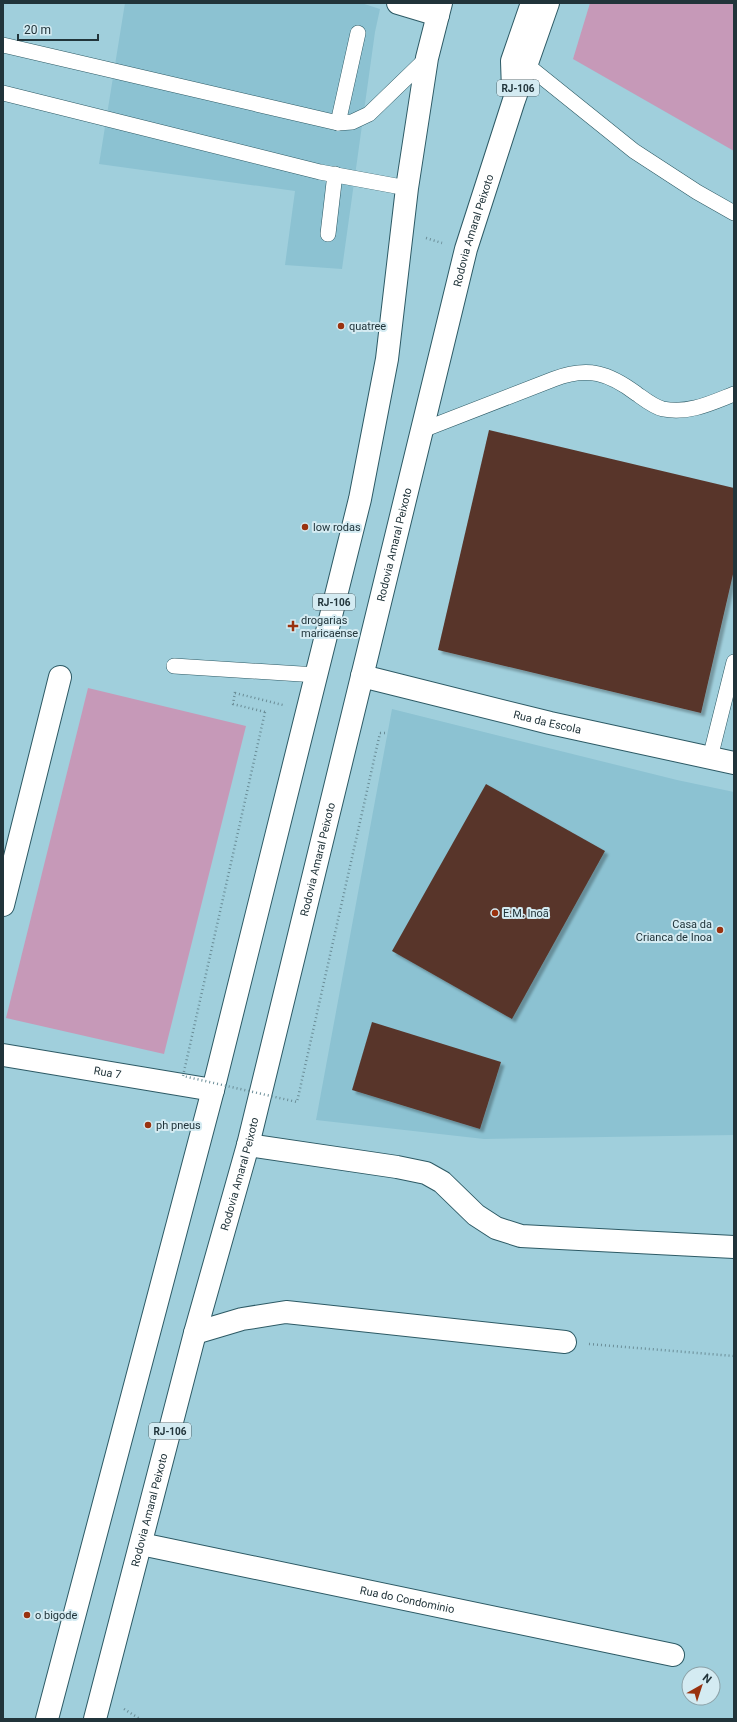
<svg xmlns="http://www.w3.org/2000/svg" width="737" height="1722" font-family="Roboto,sans-serif">
<style>
.built{fill:#8cc2d2}
.green{fill:#c699b8}
.building{fill:#58362c;filter:url(#shadow)}
.lines{fill:none;stroke-linecap:round;stroke-linejoin:round}
.service-casing{stroke:#2d5a65;stroke-width:16}
.minor-casing{stroke:#2d5a65;stroke-width:24}
.trunk-casing{stroke:#2d5a65;stroke-width:24}
.path{stroke:#6a8d97;stroke-width:2.5;stroke-dasharray:1 3;stroke-linecap:butt}
.service{stroke:#fff;stroke-width:15}
.minor{stroke:#fff;stroke-width:22}
.trunk{stroke:#fff;stroke-width:22}
.path-bridge{stroke:#6a8d97;stroke-width:2.5;stroke-dasharray:1 3;stroke-linecap:butt}
.poi-dot{fill:#99320f;stroke:#d4ebf2;stroke-width:1.5}
.labels{text-anchor:middle;dominant-baseline:central;stroke-width:4;stroke-linejoin:round;paint-order:stroke}
.shield{fill:#d4ebf2;stroke:#576b71;stroke-width:1}
.shield-label{font-size:10px;font-weight:bold;fill:#21343a}
.street-label{font-size:11px;fill:#21343a;stroke:#d4ebf2}
.poi-label{font-size:11px;fill:#21343a;stroke:#d4ebf2;text-anchor:start}
</style>
<defs>
<filter id="shadow"><feDropShadow dx="3.5" dy="3.5" stdDeviation="1" flood-color="#0004"/></filter>
</defs>
<rect width="100%" height="100%" fill="#a0cfdc"/>
<!-- built -->
<g class="built">
<polygon points="125,3 361,3 380,9 375,32 342,269 285,265 295,191 99,164"/>
<polygon points="392,709 677,780 734,792 734,1135 484,1139 316,1120"/>
</g>
<!-- green -->
<g class="green">
<polygon points="590,3 734,3 734,151 573,59"/>
<polygon points="88,688 246,726 164,1054 6,1018"/>
</g>
<!-- building -->
<g class="building">
<polygon points="489,430 734,488 734,570 701,713 438,650"/>
<polygon points="486,784 605,851 512,1019 392,951"/>
<polygon points="372,1022 501,1062 480,1129 352,1090"/>
</g>
<g class="lines">
<!-- service casing -->
<g class="service-casing">
<g id="service">
<polyline points="3,45 338,123 352,122 369,114 427,58"/>
<polyline points="527,65 634,151 697,192 734,213"/>
<polyline points="3,93 320,172 407,188"/>
<polyline points="338,123 358,33"/>
<polyline points="328,234 335,174"/>
<path d="M420 431 554 379C588 366 609 373 637 394 644 399 654 407 663 409 689 414 711 403 734 394"/>
<polyline points="174,666 317,675"/>
<polyline points="710,758 734,662"/>
</g>
</g>
<!-- minor casing -->
<g class="minor-casing">
<g id="minor">
<polyline points="398,3 438,15"/>
<path id="s1" d="M362 676 550 723 734 763"/>
<polyline points="3,905 60,677"/>
<path id="s2" d="M3 1055 213 1090"/>
<polyline points="248,1145 397,1167 426,1173 442,1182 476,1215 496,1228 521,1236 734,1247"/>
<polyline points="195,1333 242,1319 286,1312 565,1342"/>
<path id="s3" d="M141 1544 673 1655"/>
</g>
</g>
<!-- trunk casing -->
<g class="trunk-casing">
<g id="trunk">
<polyline points="513,90 512,61 532,3"/>
<polyline points="47,1719 213,1090 360,499 387,359 407,188 427,58 441,3"/>
<path id="s4" d="M95 1719 195 1333 248 1145 466 249 514 100 548 3"/>
</g>
</g>
<!-- path -->
<g class="path">
<polyline points="426,238 442,243"/>
<polyline points="235,692 233,704 265,712"/>
<polyline points="235,693 283,705"/>
<polyline points="380,733 385,733"/>
<polyline points="589,1344 734,1356"/>
<polyline points="124,1709 140,1719"/>
</g>
<!-- service -->
<use href="#service" class="service"/>
<!-- minor -->
<use href="#minor" class="minor"/>
<!-- trunk -->
<use href="#trunk" class="trunk"/>
<!-- path-bridge -->
<polyline class="path-bridge" points="265,712 183,1076 297,1102 380,733"/>
</g>
<!-- markers -->
<g class="poi-dot">
<circle cx="341" cy="326" r="4"/>
<circle cx="305" cy="527" r="4"/>
<path d="M291 620h4v4h4v4h-4v4h-4v-4h-4v-4h4z"/>
<circle cx="495" cy="913" r="4"/>
<circle cx="720" cy="930" r="4"/>
<circle cx="148" cy="1125" r="4"/>
<circle cx="27" cy="1615" r="4"/>
</g>
<g class="labels">
<!-- shield labels -->
<g class="shield">
<rect x="497" y="80" width="42" height="16" rx="3"/>
<rect x="313" y="594" width="42" height="16" rx="3"/>
<rect x="149" y="1423" width="42" height="16" rx="3"/>
</g>
<g class="shield-label">
<text x="518" y="88">RJ-106</text>
<text x="334" y="602">RJ-106</text>
<text x="170" y="1431">RJ-106</text>
</g>
<!-- street labels -->
<g class="street-label">
<text stroke="none"><textPath href="#s4" startOffset="1536">Rodovia Amaral Peixoto</textPath></text>
<text stroke="none"><textPath href="#s4" startOffset="1212">Rodovia Amaral Peixoto</textPath></text>
<text stroke="none"><textPath href="#s1" startOffset="191">Rua da Escola</textPath></text>
<text stroke="none"><textPath href="#s4" startOffset="888">Rodovia Amaral Peixoto</textPath></text>
<text stroke="none"><textPath href="#s2" startOffset="106">Rua 7</textPath></text>
<text stroke="none"><textPath href="#s4" startOffset="564">Rodovia Amaral Peixoto</textPath></text>
<text stroke="none"><textPath href="#s4" startOffset="216">Rodovia Amaral Peixoto</textPath></text>
<text stroke="none"><textPath href="#s3" startOffset="272">Rua do Condominio</textPath></text>
</g>
<!-- poi labels -->
<g class="poi-label">
<text x="349" y="326">quatree</text>
<text x="313" y="527">low rodas</text>
<text x="301" y="620">drogarias<tspan x="301" dy="13">maricaense</tspan></text>
<text x="503" y="913">E.M. Inoã</text>
<text x="712" y="924" text-anchor="end">Casa da<tspan x="712" dy="13">Crianca de Inoa</tspan></text>
<text x="156" y="1125">ph pneus</text>
<text x="35" y="1615">o bigode</text>
</g>
</g>
<!-- border -->
<rect width="737" height="1722" fill="none" stroke="#21343a" stroke-width="8"/>
<!-- north arrow -->
<g transform="translate(701 1686) rotate(39)"><circle r="19" fill="#d4ebf2" stroke="#8ca2a8"/>
<path d="M0-3L7 15L0 10L-7 15Z" fill="#99320f"/>
<text y="-6" font-size="11" font-weight="bold" text-anchor="middle" fill="#21343a">N</text>
</g>
<!-- scale -->
<path d="M18 34v6h80v-6" fill="none" stroke="#21343a" stroke-width="2"/>
<text x="24" y="34" font-size="12" fill="#21343a" stroke="#d4ebf2" stroke-width="3" paint-order="stroke">20 m</text>
</svg>
